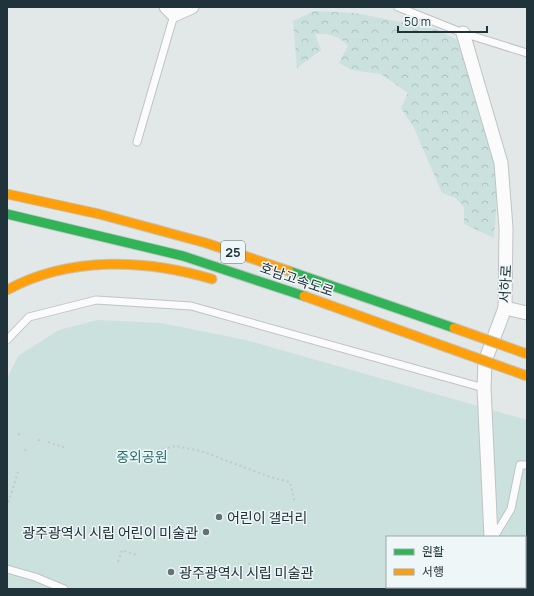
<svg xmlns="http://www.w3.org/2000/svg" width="534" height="596" font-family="Manrope,'Noto Sans KR',sans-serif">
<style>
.forest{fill:url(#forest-crowns)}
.park{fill:#cae1de;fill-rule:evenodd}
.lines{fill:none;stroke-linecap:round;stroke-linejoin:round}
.lane-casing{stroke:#bfc3c4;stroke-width:9}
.street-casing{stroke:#bfc3c4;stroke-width:15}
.fast-casing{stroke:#c0c5c7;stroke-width:11}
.slow-casing{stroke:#c0c5c7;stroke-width:11}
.path{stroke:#c3c8cc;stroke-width:2;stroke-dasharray:2 3;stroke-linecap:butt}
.lane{stroke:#fbfbfb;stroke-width:7}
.street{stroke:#fbfbfb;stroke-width:13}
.fast{stroke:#30b455;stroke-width:9}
.slow{stroke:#ff9f0a;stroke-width:9}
.slow-bridge-casing{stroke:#c0c5c7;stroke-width:11;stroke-linecap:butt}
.slow-bridge{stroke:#ff9f0a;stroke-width:9}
.poi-dot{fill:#647177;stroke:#eff6f7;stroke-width:1.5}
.labels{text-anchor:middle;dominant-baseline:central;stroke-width:3;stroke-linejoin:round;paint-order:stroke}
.shield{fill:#eff6f7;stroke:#5e6d73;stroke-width:1}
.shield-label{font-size:13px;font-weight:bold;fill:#20323a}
.street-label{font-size:14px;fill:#20323a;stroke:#eff6f7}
.park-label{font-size:14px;fill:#2a7170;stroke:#eff6f7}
.poi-label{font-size:14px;fill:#20323a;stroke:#eff6f7;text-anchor:start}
</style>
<defs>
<pattern id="forest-crowns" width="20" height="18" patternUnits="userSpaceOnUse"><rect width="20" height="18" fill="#cae1de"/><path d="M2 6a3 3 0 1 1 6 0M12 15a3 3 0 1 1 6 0" fill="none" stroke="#adc2bf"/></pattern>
</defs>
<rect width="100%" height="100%" fill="#e2e7e7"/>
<!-- forest -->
<path class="forest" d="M314 11 355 13 436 29 463 43 479 113 497 164V199L494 238 464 224V207L456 198 442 193 414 128 401 108 408 93 381 74 352 70 339 63 348 46C338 35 330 34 315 34L321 50 297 68 293 21Z"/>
<!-- park -->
<path class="park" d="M98 320 161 323 246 340 527 420V589H7V379L18 356 59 330ZM387 537H525V587H387Z"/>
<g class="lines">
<!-- lane casing -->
<g class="lane-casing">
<g id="lane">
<polyline points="398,7 463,33 527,53"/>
<polyline points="137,142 174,15"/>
<polyline points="7,340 29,317 96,300 191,306 484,388"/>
<polyline points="494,537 511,509 520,465 527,465"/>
<polyline points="7,569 35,577 64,589"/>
</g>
</g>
<!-- street casing -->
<g class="street-casing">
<g id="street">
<polyline points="166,7 174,15 192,7"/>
<polyline points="463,33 501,163 506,228 505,308 485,361 484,388 491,537"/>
<polyline points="505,308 527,313"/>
<polyline points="489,587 489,589"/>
</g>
</g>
<!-- fast casing -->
<g class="fast-casing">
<g id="fast">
<polyline points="7,214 183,256 304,296"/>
<polyline points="289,271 454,328"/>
</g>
</g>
<!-- slow casing -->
<g class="slow-casing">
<g id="slow">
<polyline points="7,194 99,214 206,243 289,271"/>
<path d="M7 290C69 256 146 259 212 279"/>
<polyline points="304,296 446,347"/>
</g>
</g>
<!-- path -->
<g class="path">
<polyline points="18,434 22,435"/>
<polyline points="38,440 43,441"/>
<polyline points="48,442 66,448"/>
<polyline points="158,450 176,446 201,451 270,477 290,482 295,503"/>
<polyline points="25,451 27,447"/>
<polyline points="7,507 18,472"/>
<polyline points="118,562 122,550 137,555"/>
<polyline points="249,563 254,579"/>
</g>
<!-- lane -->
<use href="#lane" class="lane"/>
<!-- street -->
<use href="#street" class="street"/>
<!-- fast -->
<use href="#fast" class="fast"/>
<!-- slow -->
<use href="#slow" class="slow"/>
<!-- slow-bridge casing -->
<g class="slow-bridge-casing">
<g id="slow-bridge">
<polyline points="454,328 527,354"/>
<polyline points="446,347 527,376"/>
</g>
</g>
<!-- slow-bridge -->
<use href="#slow-bridge" class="slow-bridge"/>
</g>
<!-- markers -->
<g class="poi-dot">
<circle cx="219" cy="517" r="4"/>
<circle cx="206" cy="532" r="4"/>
<circle cx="171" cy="572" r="4"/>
</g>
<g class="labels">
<!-- shield labels -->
<rect class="shield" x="221" y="241" width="24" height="22" rx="3"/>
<g class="shield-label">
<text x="233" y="252">25</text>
</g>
<!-- street labels -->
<g class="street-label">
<text transform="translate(297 279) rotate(19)">호남고속도로</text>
<text transform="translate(505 284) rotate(-87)">서하로</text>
</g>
<!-- park labels -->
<g class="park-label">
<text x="142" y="456">중외공원</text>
</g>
<!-- poi labels -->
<g class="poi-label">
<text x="227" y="517">어린이 갤러리</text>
<text x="198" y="532" text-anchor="end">광주광역시 시립 어린이 미술관</text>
<text x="179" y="572">광주광역시 시립 미술관</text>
</g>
</g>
<!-- border -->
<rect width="534" height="596" fill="none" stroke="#20323a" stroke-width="16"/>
<!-- legend -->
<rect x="386" y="536" width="140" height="52" fill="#eff6f7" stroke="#9ca8ab"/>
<rect x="394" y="549" width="20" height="6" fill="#30b455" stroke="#9ca8ab"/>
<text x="422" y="556" font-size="12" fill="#20323a">원활</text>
<rect x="394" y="569" width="20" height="6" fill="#ff9f0a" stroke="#9ca8ab"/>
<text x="422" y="576" font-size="12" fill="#20323a">서행</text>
<!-- scale -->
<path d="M398 26v6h89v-6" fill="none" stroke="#20323a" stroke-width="2"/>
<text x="404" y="26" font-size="12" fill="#20323a" stroke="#eff6f7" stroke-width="3" paint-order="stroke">50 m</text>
</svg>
